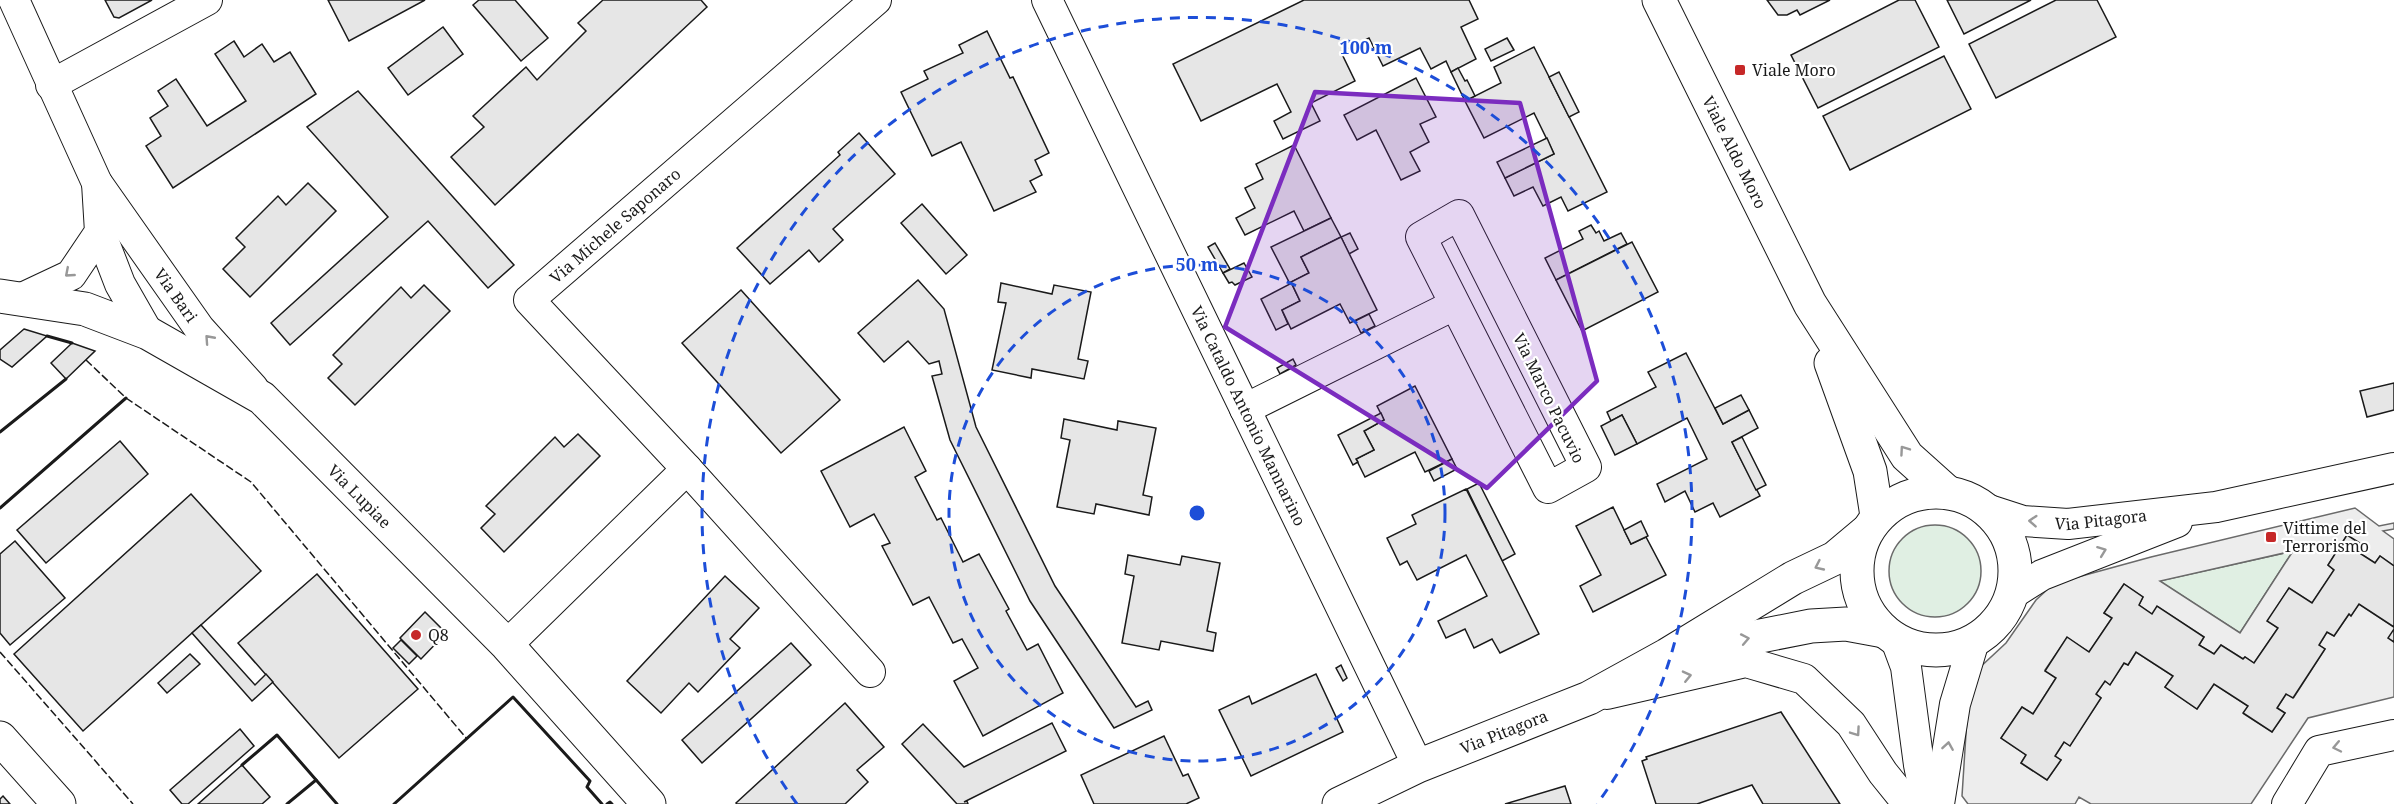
<svg xmlns="http://www.w3.org/2000/svg" width="2394" height="804" font-family="'Noto Serif',serif">
<style>
.green{fill:#e0efe3;stroke:#6a6a6a;stroke-width:1.5}
.parking{fill:#ededed;stroke:#6a6a6a;stroke-width:1.5;fill-rule:evenodd}
.building{fill:#e6e6e6;stroke:#1a1a1a;stroke-width:1.5}
.lines{fill:none;stroke-linecap:round;stroke-linejoin:round}
.minor-casing{stroke:#1a1a1a;stroke-width:32}
.tertiary-casing{stroke:#1a1a1a;stroke-width:35}
.secondary-casing{stroke:#1a1a1a;stroke-width:35}
.minor{stroke:#fff;stroke-width:30}
.tertiary{stroke:#fff;stroke-width:33}
.secondary{stroke:#fff;stroke-width:33}
.fence{stroke:#1a1a1a;stroke-width:1.5;stroke-dasharray:8 3;stroke-linecap:butt}
.wall{stroke:#1a1a1a;stroke-width:3}
.oneway{stroke:#989898}
.marked{fill:#7b2cbf;fill-opacity:0.2;stroke:#7b2cbf;stroke-width:4.5;stroke-linejoin:round}
.ring{fill:none;stroke:#1d4ed8;stroke-width:3;stroke-dasharray:10 8}
.poi-dot{fill:#c62828;stroke:#fff;stroke-width:2}
.labels{text-anchor:middle;dominant-baseline:central;stroke-width:4.5;stroke-linejoin:round;paint-order:stroke}
.poi-label{font-size:16px;fill:#1a1a1a;stroke:#fff;text-anchor:start}
.street-label{font-size:16px;fill:#1a1a1a;stroke:#fff}
.centre{fill:#1d4ed8;stroke:#fff;stroke-width:3}
.ring-label{font-size:18px;text-anchor:middle;font-weight:bold;fill:#1d4ed8;stroke:#fff;stroke-width:4.5;stroke-linejoin:round;paint-order:stroke}
</style>
<rect width="100%" height="100%" fill="#fff"/>
<!-- green -->
<g class="green">
<circle cx="1935" cy="571" r="46"/>
<polygon points="2293,551 2240,633 2159,581"/>
</g>
<!-- parking -->
<path class="parking" d="M2355 508 2379 526 2394 523V529L2383 531 2394 539V566L2380 556 2375 563 2361 554 2347 535 2328 565 2334 570 2312 603 2289 588 2268 621 2278 628 2254 663 2245 657 2243 659 2221 645 2214 654 2199 645 2204 637 2158 607 2152 614 2139 605 2143 597 2124 584 2104 613 2112 618 2089 652 2067 638 2045 670 2056 678 2033 714 2022 707 2001 738 2026 755 2021 763 2047 780 2061 760 2055 756 2064 742 2070 745 2101 698 2096 694 2105 681 2110 684 2124 663 2128 665 2136 652 2173 676 2165 687 2197 709 2214 684 2248 706 2244 714 2272 732 2285 713 2277 708 2286 694 2294 697 2325 649 2319 645 2327 632 2334 636 2349 614 2351 615 2359 604 2394 627V697L2308 718 2251 804H2091L2079 797 2075 804H1968L1962 796 1969 687 1976 671 2006 643 2036 600 2049 588 2067 580 2151 557ZM2293 551 2240 633 2160 581Z"/>
<!-- building -->
<g class="building">
<polygon points="105,0 152,0 119,18 114,17"/>
<polygon points="328,0 425,0 349,41"/>
<polygon points="479,0 515,0 548,38 521,61 473,5"/>
<polygon points="603,0 701,0 707,7 495,205 451,157 484,127 473,116 526,67 537,80 586,31 578,23"/>
<polygon points="1304,0 1469,0 1478,19 1461,27 1476,59 1451,72 1446,61 1431,69 1420,48 1383,66 1369,38 1341,52 1355,81 1311,103 1320,121 1283,139 1274,121 1291,112 1277,84 1201,121 1173,64"/>
<polygon points="1767,0 1830,0 1800,15 1797,10 1787,15 1778,15"/>
<polygon points="1899,0 1915,0 1939,47 1818,108 1791,55"/>
<polygon points="1947,0 2031,0 1964,34"/>
<polygon points="2056,0 2097,0 2116,37 1996,98 1969,44"/>
<polygon points="443,27 463,54 408,95 388,68"/>
<polygon points="987,31 1010,78 1013,77 1049,153 1035,160 1042,175 1030,181 1036,192 994,211 961,142 932,156 901,92 928,79 924,71 963,53 959,45"/>
<polygon points="1507,38 1514,50 1491,61 1485,49"/>
<polygon points="234,41 244,57 262,44 274,62 290,52 316,94 173,188 146,146 161,136 150,118 168,106 158,91 176,79 207,126 246,101 215,54"/>
<polygon points="1534,47 1607,192 1568,211 1561,197 1543,206 1533,187 1514,196 1505,178 1554,154 1534,113 1484,138 1465,101 1501,83 1494,67"/>
<polygon points="1944,56 1971,109 1850,170 1823,116"/>
<polygon points="1458,68 1465,81 1467,80 1475,96 1465,101 1451,72"/>
<polygon points="1559,72 1579,112 1569,117 1549,77"/>
<polygon points="1416,78 1436,117 1420,124 1429,142 1410,152 1420,171 1401,180 1376,130 1357,140 1344,115"/>
<polygon points="358,91 514,265 488,288 428,221 290,345 271,323 388,217 307,127"/>
<polygon points="859,133 895,174 833,229 843,240 819,262 809,250 770,284 737,248 840,155 838,152"/>
<polygon points="1547,138 1554,154 1505,178 1497,162"/>
<polygon points="1294,145 1331,218 1304,231 1294,211 1245,235 1236,218 1255,208 1245,188 1263,179 1256,164"/>
<polygon points="308,183 336,211 250,297 223,269 245,247 236,238 278,196 286,205"/>
<polygon points="922,204 967,255 946,274 901,223"/>
<polygon points="1331,218 1341,237 1301,257 1309,273 1291,282 1300,301 1282,310 1288,324 1276,330 1261,299 1290,284 1271,247"/>
<polygon points="1591,225 1596,233 1599,231 1604,241 1621,233 1627,244 1556,280 1545,258 1583,239 1579,231"/>
<polygon points="1350,233 1358,249 1349,254 1341,237"/>
<polygon points="1341,237 1377,310 1350,323 1340,304 1291,329 1282,310 1300,301 1291,282 1309,273 1301,257"/>
<polygon points="1632,242 1658,292 1582,331 1556,280"/>
<polygon points="1215,243 1230,269 1223,273 1208,247"/>
<polygon points="1244,263 1252,277 1235,285 1232,282 1229,283 1223,273"/>
<polygon points="918,280 944,309 976,427 1055,586 1136,707 1148,701 1152,710 1114,728 1030,601 950,440 932,376 942,374 939,361 929,364 908,341 884,362 858,333"/>
<polygon points="1001,283 1052,294 1054,285 1091,292 1078,359 1088,361 1084,379 1032,369 1031,378 992,370 1006,303 998,302"/>
<polygon points="424,285 450,311 355,405 328,378 342,364 333,355 401,287 411,298"/>
<polygon points="741,290 840,400 781,453 682,343"/>
<polygon points="1369,314 1375,326 1361,333 1355,321"/>
<polygon points="24,329 47,336 12,367 0,359 0,350"/>
<polygon points="72,343 95,351 66,379 51,363"/>
<polygon points="1686,353 1723,424 1749,410 1758,428 1732,442 1760,496 1720,517 1713,503 1695,512 1685,491 1665,502 1657,484 1707,459 1687,418 1637,444 1622,415 1611,421 1607,412 1656,387 1648,372"/>
<polygon points="1293,359 1296,365 1280,374 1277,368"/>
<polygon points="2394,383 2394,410 2367,417 2360,391"/>
<polygon points="1415,386 1452,459 1425,472 1415,452 1365,477 1356,459 1374,450 1364,431 1384,420 1377,406"/>
<polygon points="1741,395 1749,410 1723,424 1715,408"/>
<polygon points="1381,413 1384,420 1364,431 1374,450 1356,459 1358,462 1353,465 1338,435"/>
<polygon points="1622,415 1637,444 1615,455 1601,426"/>
<polygon points="1064,419 1117,430 1118,421 1156,428 1143,495 1152,497 1149,515 1096,504 1094,514 1057,507 1070,440 1061,438"/>
<polygon points="904,427 926,471 915,477 937,520 941,518 963,562 979,554 1009,609 1006,611 1027,650 1038,644 1063,693 983,736 954,681 978,668 962,639 953,643 929,597 913,605 882,546 890,543 874,514 850,527 821,471"/>
<polygon points="578,434 600,456 504,552 481,528 495,514 486,506 555,437 564,447"/>
<polygon points="1742,437 1766,485 1756,490 1732,442"/>
<polygon points="120,441 148,474 46,563 17,530"/>
<polygon points="1452,459 1457,469 1434,481 1429,471"/>
<polygon points="1479,483 1515,554 1502,561 1467,489"/>
<polygon points="1466,489 1539,634 1500,653 1492,639 1474,648 1465,629 1446,638 1438,621 1487,596 1466,555 1417,580 1407,561 1400,565 1387,538 1416,524 1412,515"/>
<polygon points="191,494 261,571 83,731 14,654"/>
<polygon points="1613,507 1631,544 1646,537 1666,575 1593,612 1580,586 1601,575 1576,526"/>
<polygon points="1641,521 1648,536 1631,544 1624,530"/>
<polygon points="2347,535 2366,547 2361,554 2375,563 2380,556 2394,566 2394,627 2359,604 2351,616 2349,614 2334,636 2327,632 2319,645 2325,649 2293,698 2286,694 2277,708 2285,713 2272,732 2243,713 2248,706 2214,684 2197,709 2165,687 2173,676 2136,652 2128,665 2124,663 2110,685 2105,681 2096,694 2101,698 2070,746 2064,742 2055,756 2061,760 2047,780 2021,763 2026,755 2001,738 2022,707 2033,714 2056,678 2045,671 2067,637 2089,652 2112,618 2104,613 2124,584 2143,597 2139,605 2152,614 2157,606 2204,637 2199,645 2214,654 2221,645 2243,659 2245,657 2254,663 2278,628 2267,621 2289,588 2312,603 2334,570 2328,565"/>
<polygon points="15,541 65,598 10,645 0,633 0,554"/>
<polygon points="1128,555 1180,565 1182,556 1220,563 1207,631 1216,633 1213,651 1161,641 1159,650 1122,643 1134,576 1125,574"/>
<polygon points="317,574 418,689 339,758 238,643"/>
<polygon points="725,576 759,608 730,639 740,648 698,692 689,683 661,713 627,681"/>
<polygon points="425,612 446,633 421,659 400,638"/>
<polygon points="201,625 255,685 266,674 273,682 252,701 192,633"/>
<polygon points="2394,629 2394,642 2388,638"/>
<polygon points="401,640 417,656 409,664 393,648"/>
<polygon points="791,643 811,665 702,763 682,740"/>
<polygon points="190,654 200,664 167,693 158,683"/>
<polygon points="1341,665 1347,678 1343,681 1336,668"/>
<polygon points="1316,674 1343,732 1251,776 1219,710 1249,696 1252,704"/>
<polygon points="845,703 884,747 857,770 868,782 845,804 737,804 736,803"/>
<polygon points="1781,712 1840,804 1763,804 1752,785 1697,804 1656,804 1642,761 1647,759 1646,757"/>
<polygon points="1052,723 1066,751 964,802 967,801 968,804 957,804 902,744 923,724 964,767"/>
<polygon points="240,729 254,746 188,804 182,804 170,790"/>
<polygon points="1164,736 1183,776 1188,774 1199,798 1186,804 1094,804 1081,775"/>
<polygon points="242,765 270,797 262,804 198,804"/>
<polygon points="1565,786 1571,804 1505,804"/>
<polygon points="3,796 10,804 0,804 0,799"/>
</g>
<g class="lines">
<!-- minor casing -->
<g class="minor-casing">
<g id="minor">
<path id="s1" d="M14 0 97 183 199 328 253 388"/>
<path id="s2" d="M1047 0 1418 766"/>
<polyline points="51,85 207,0"/>
<polygon points="1459,215 1586,467 1548,488 1421,237"/>
<polyline points="100,232 120,284 148,333"/>
<polyline points="20,299 71,275 100,232 97,183"/>
<polyline points="1245,409 1454,305"/>
<polyline points="687,469 870,672"/>
<path id="s3" d="M1986 509 2023 521 2068 524 2216 507 2394 468"/>
<polyline points="2012,594 2042,575 2177,522"/>
<polyline points="1896,640 1906,667 1919,765 1927,804"/>
<path id="s4" d="M507 645 687 469 529 300 876 0"/>
<polyline points="1607,694 1746,662 1804,679 1851,724 1883,773 1908,804"/>
<polyline points="1939,804 1955,704 1974,641"/>
<polyline points="2287,804 2319,751 2394,735"/>
</g>
</g>
<!-- tertiary casing -->
<g class="tertiary-casing">
<g id="tertiary">
<path id="s5" d="M1659 0 1810 304 1907 456 1946 491"/>
<path id="s6" d="M0 296 85 309 148 333 262 398 507 645 649 804"/>
<polyline points="1831,363 1870,471 1877,516"/>
<circle cx="1936" cy="571" r="79"/>
<polyline points="1690,650 1811,626 1846,624 1884,631"/>
<path id="s7" d="M1339 804 1418 766 1589 698 1667 655 1793 578 1835 558 1866 532"/>
</g>
</g>
<!-- secondary casing -->
<g class="secondary-casing">
<polyline id="secondary" points="0,738 59,804"/>
</g>
<!-- minor -->
<use href="#minor" class="minor"/>
<!-- tertiary -->
<use href="#tertiary" class="tertiary"/>
<!-- secondary -->
<use href="#secondary" class="secondary"/>
<!-- fence -->
<g class="fence">
<polyline points="86,360 126,398 251,482 467,739"/>
<polyline points="0,652 133,804"/>
</g>
<!-- wall -->
<g class="wall">
<polyline points="47,336 72,343"/>
<polyline points="0,432 66,379"/>
<polyline points="0,508 126,398"/>
<polyline points="242,765 277,735 337,804"/>
<polyline points="287,804 316,780"/>
<polyline points="394,804 513,697 590,781 587,787 602,804"/>
<polyline points="607,804 610,802 612,804"/>
</g>
</g>
<!-- one-way arrows -->
<defs><path id="oneway-chevron" d="M-2-3.5L2.5 0L-2 3.5" fill="none" stroke-width="1.6" stroke-linecap="round" stroke-linejoin="round" transform="scale(1.5)"/></defs>
<g class="oneway">
<use href="#oneway-chevron" transform="translate(69 273) rotate(139)"/>
<use href="#oneway-chevron" transform="translate(209 339) rotate(-132)"/>
<use href="#oneway-chevron" transform="translate(1904 450) rotate(-125)"/>
<use href="#oneway-chevron" transform="translate(2033 521) rotate(-176)"/>
<use href="#oneway-chevron" transform="translate(2102 551) rotate(-21)"/>
<use href="#oneway-chevron" transform="translate(1819 566) rotate(155)"/>
<use href="#oneway-chevron" transform="translate(1745 639) rotate(-11)"/>
<use href="#oneway-chevron" transform="translate(1687 676) rotate(-13)"/>
<use href="#oneway-chevron" transform="translate(1856 732) rotate(55)"/>
<use href="#oneway-chevron" transform="translate(1948 746) rotate(-81)"/>
<use href="#oneway-chevron" transform="translate(2337 747) rotate(168)"/>
</g>
<!-- marked area -->
<path class="marked" d="M1315 92 1520 103 1597 381 1487 488 1225 327Z"/>
<!-- distance rings -->
<g class="ring">
<circle cx="1197" cy="513" r="248"/>
<path d="M797 804A495 495 0 1 1 1597 804"/>
</g>
<!-- markers -->
<g class="poi-dot">
<rect x="1734" y="64" width="12" height="12" rx="3"/>
<rect x="2265" y="531" width="12" height="12" rx="3"/>
<circle cx="416" cy="635" r="6"/>
</g>
<g class="labels">
<!-- poi labels -->
<g class="poi-label">
<text x="1752" y="70">Viale Moro</text>
<text x="2283" y="528">Vittime del<tspan x="2283" dy="18">Terrorismo</tspan></text>
<text x="428" y="635">Q8</text>
</g>
<!-- street labels -->
<g class="street-label">
<text stroke="none"><textPath href="#s5" startOffset="170">Viale Aldo Moro</textPath></text>
<text stroke="none"><textPath href="#s4" startOffset="597">Via Michele Saponaro</textPath></text>
<text stroke="none"><textPath href="#s1" startOffset="338">Via Bari</textPath></text>
<text transform="translate(1549 398) rotate(64)">Via Marco Pacuvio</text>
<text stroke="none"><textPath href="#s2" startOffset="462">Via Cataldo Antonio Mannarino</textPath></text>
<text stroke="none"><textPath href="#s6" startOffset="423">Via Lupiae</textPath></text>
<text stroke="none"><textPath href="#s3" startOffset="117">Via Pitagora</textPath></text>
<text stroke="none"><textPath href="#s7" startOffset="180">Via Pitagora</textPath></text>
</g>
</g>
<circle cx="1197" cy="513" r="9" class="centre"/>
<g class="ring-label">
<text x="1366" y="54">100 m</text>
<text x="1197" y="271">50 m</text>
</g>
</svg>
